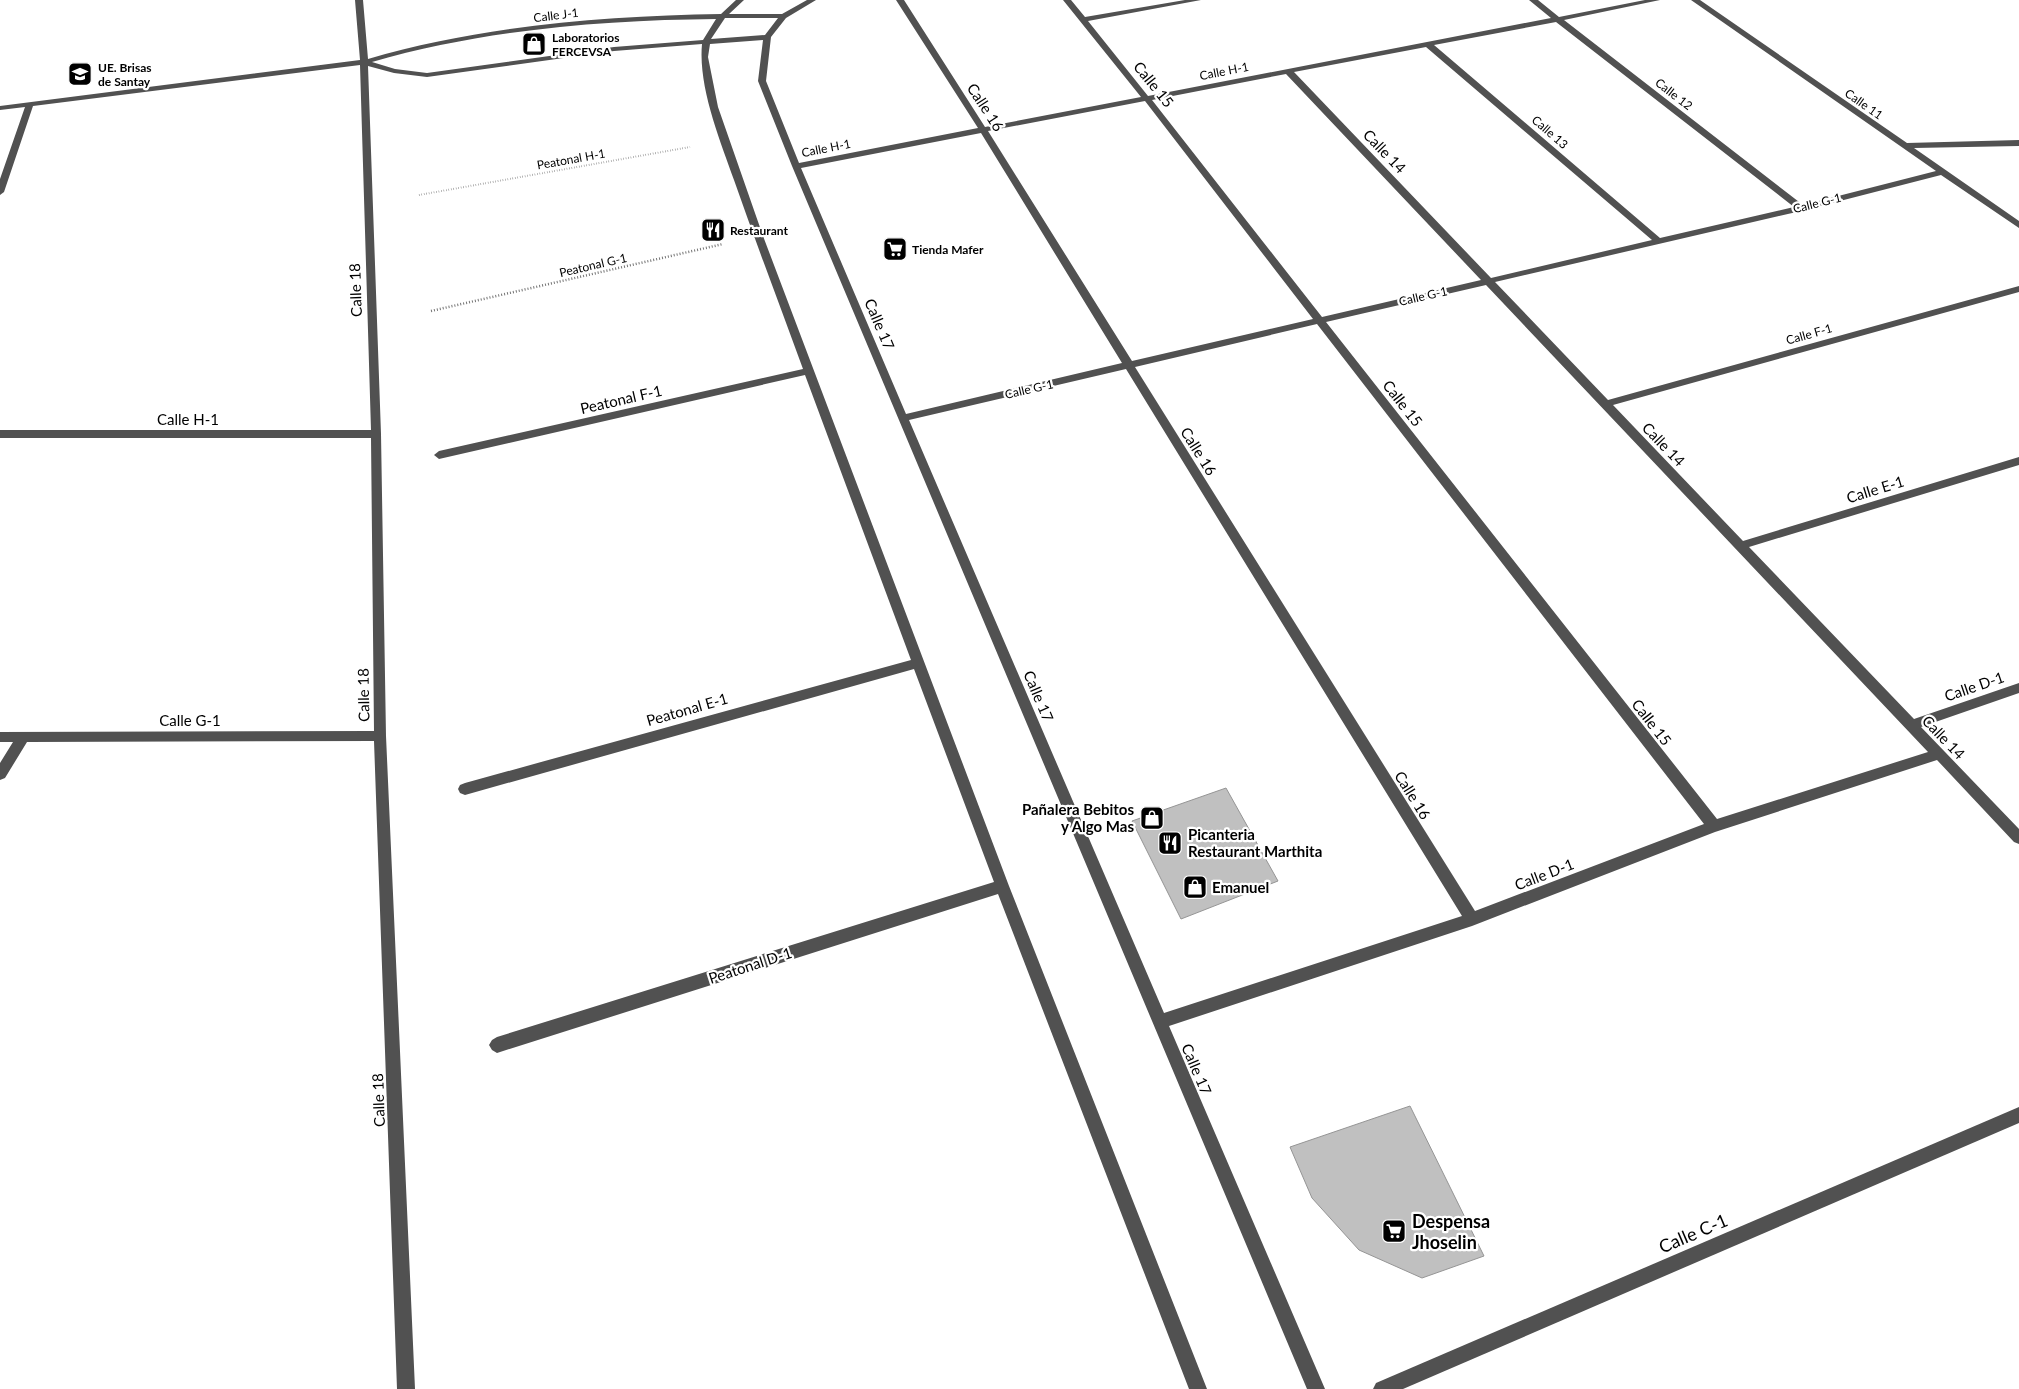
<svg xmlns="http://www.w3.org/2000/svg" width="2019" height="1389" font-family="Lato,sans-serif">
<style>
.building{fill:#c0c0c0;stroke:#959595}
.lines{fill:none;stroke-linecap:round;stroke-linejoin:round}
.path-far1{stroke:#737373;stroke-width:2;stroke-dasharray:0.5 2;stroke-linecap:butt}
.path{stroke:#737373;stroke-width:2.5;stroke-dasharray:1 2;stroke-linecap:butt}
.minor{fill:#515151;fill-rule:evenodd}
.labels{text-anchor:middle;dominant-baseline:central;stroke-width:4.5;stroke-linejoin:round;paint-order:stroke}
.far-street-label{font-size:12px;fill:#000;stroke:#fff}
.far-poi-label{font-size:12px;font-weight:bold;fill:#000;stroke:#fff;text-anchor:start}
.street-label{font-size:15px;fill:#000;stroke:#fff}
.poi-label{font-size:15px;font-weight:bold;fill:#000;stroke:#fff;text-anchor:start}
.near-poi-label{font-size:18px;font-weight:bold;fill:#000;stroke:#fff;text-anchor:start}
.near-street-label{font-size:18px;fill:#000;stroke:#fff}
</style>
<rect width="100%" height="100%" fill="#fff"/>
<!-- building -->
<g class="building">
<polygon points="1226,788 1278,881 1181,919 1132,821"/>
<polygon points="1410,1106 1484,1256 1422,1278 1359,1250 1312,1198 1290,1147"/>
</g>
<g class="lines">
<!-- path-far1 -->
<polyline class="path-far1" points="419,195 690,147"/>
<!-- path -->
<polyline class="path" points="431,311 723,244"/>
<!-- minor -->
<g class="minor">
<path d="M355 0H363L368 59C481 26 603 16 721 14L736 0H744L729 14H782L807 0H816L786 18 771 37 766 81 799 163 978 128 896 0H904L985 127 1141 97 1063 0H1071L1085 17 1185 0H1201L1088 21 1148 96 1551 18 1529 0H1538L1559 17 1645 0H1660L1564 20 1803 205 1936 171 1691 0H1700L1907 143 2019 140V146L1914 148 2019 221V228L1941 175 1801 211 1495 282 1608 400 2019 286V292L1613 405 1743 541 2019 457V465L1749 547 1914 719 2019 683V693L1921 727 2019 829V844L2014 842 1937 760 1715 832 1472 926 1169 1026 1325 1389H1307L792 166 758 81 763 40 710 44 708 57 718 107 763 236 1009 886 1207 1389H1189L998 894 497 1053 492 1050 489 1045 492 1040 497 1037 994 882 914 669 465 795 460 793 458 789 460 785 465 783 911 660 805 375 439 459 434 455 439 451 803 369C780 306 756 243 734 180 720 140 698 87 702 44L614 51 427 77 394 73 368 66 381 434 386 736 415 1389H397L374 741 27 742 5 778 0 780V763L13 742H0V732L374 731 371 438H0V430H371L360 65 33 106 4 192 0 195V179L25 107 0 110V106L360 60ZM725 18H778L765 35 711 39ZM716 19 703 40 614 47 427 73 395 69 372 62C483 30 602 20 716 19ZM1556 22 1794 207 1660 238 1434 45ZM1426 47 1652 240 1491 278 1294 72ZM1286 74 1481 280 1322 317 1152 100ZM1145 101 1313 319 1132 361 988 131ZM981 133 1122 363 906 414 801 168ZM1486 285 1928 752 1717 819 1326 322ZM1317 324 1704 824 1475 911 1135 367ZM1126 369 1462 916 1164 1013 909 420Z"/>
<polygon points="2019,1107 2019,1123 1403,1389 1373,1389 1376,1383"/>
</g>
</g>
<!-- icons -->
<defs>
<g id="shop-square" transform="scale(1.25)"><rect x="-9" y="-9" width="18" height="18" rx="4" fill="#000" stroke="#fff"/><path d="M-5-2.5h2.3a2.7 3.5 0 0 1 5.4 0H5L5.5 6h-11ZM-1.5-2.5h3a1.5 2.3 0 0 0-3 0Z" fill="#fff"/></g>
<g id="school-square" transform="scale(1.25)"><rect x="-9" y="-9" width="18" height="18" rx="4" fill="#000" stroke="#fff"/><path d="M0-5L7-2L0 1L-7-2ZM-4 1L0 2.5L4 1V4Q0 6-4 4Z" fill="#fff"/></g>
<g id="restaurant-square" transform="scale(1.25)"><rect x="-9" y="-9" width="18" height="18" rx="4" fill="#000" stroke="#fff"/><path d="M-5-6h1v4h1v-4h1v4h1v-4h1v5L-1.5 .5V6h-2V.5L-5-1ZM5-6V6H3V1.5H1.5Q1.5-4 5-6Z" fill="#fff"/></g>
<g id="supermarket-square" transform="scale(1.25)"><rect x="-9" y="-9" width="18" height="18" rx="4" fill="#000" stroke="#fff"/><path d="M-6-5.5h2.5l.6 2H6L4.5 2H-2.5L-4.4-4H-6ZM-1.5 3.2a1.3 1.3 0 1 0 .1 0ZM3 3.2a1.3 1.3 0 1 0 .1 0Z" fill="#fff"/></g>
</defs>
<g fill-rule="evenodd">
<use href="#shop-square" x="534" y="44"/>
<use href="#school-square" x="80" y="74"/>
<use href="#restaurant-square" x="713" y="230"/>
<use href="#supermarket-square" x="895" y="249"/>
<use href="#shop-square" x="1152" y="818"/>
<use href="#restaurant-square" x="1170" y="843"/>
<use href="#shop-square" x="1195" y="887"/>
<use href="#supermarket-square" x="1394" y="1231"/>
</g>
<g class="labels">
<!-- far-street labels -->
<g class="far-street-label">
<text transform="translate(556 15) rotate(-7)">Calle J-1</text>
<text transform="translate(1224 71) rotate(-11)">Calle H-1</text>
<text transform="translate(1674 94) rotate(38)">Calle 12</text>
<text transform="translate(1864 104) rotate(35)">Calle 11</text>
<text transform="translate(1550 132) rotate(41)">Calle 13</text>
<text transform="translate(826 148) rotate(-11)">Calle H-1</text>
<text transform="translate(571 159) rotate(-10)">Peatonal H-1</text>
<text transform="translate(1817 203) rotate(-14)">Calle G-1</text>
<text transform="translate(593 265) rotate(-13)">Peatonal G-1</text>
<text transform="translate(1423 296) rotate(-13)">Calle G-1</text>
<text transform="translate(1809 334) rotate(-16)">Calle F-1</text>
<text transform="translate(1029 389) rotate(-13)">Calle G-1</text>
</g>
<!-- far-poi labels -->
<g class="far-poi-label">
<text x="552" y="37">Laboratorios<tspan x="552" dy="14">FERCEVSA</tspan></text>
<text x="98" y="67">UE. Brisas<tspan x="98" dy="14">de Santay</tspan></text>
<text x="730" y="230">Restaurant</text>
<text x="912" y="249">Tienda Mafer</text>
</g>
<!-- street labels -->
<g class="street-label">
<text transform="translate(1154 84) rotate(51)">Calle 15</text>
<text transform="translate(986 107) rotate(57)">Calle 16</text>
<text transform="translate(1385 151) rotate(46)">Calle 14</text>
<text transform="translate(355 290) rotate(-92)">Calle 18</text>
<text transform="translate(880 324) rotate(67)">Calle 17</text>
<text transform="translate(621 399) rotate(-13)">Peatonal F-1</text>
<text transform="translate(1403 403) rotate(52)">Calle 15</text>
<text x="188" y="419">Calle H-1</text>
<text transform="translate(1664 444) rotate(46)">Calle 14</text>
<text transform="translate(1199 451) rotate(58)">Calle 16</text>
<text transform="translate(1875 489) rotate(-17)">Calle E-1</text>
<text transform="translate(1974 686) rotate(-19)">Calle D-1</text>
<text transform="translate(363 695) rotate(-91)">Calle 18</text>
<text transform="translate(1039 696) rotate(67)">Calle 17</text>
<text transform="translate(687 709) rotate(-16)">Peatonal E-1</text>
<text x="190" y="720">Calle G-1</text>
<text transform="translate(1652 722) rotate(52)">Calle 15</text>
<text transform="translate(1944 737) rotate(46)">Calle 14</text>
<text transform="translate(1413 795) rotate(58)">Calle 16</text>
<text transform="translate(1544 874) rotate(-21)">Calle D-1</text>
<text transform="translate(750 965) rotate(-18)">Peatonal D-1</text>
<text transform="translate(1197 1069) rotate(67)">Calle 17</text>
<text transform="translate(378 1100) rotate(-92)">Calle 18</text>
</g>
<!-- poi labels -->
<g class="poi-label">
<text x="1134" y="809" text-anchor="end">Pañalera Bebitos<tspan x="1134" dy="17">y Algo Mas</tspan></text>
<text x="1188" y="834">Picanteria<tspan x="1188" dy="17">Restaurant Marthita</tspan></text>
<text x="1212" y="887">Emanuel</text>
</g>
<!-- near-poi labels -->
<g class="near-poi-label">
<text x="1412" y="1221">Despensa<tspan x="1412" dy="21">Jhoselin</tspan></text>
</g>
<!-- near-street labels -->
<g class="near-street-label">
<text transform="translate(1693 1233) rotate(-23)">Calle C-1</text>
</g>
</g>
</svg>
